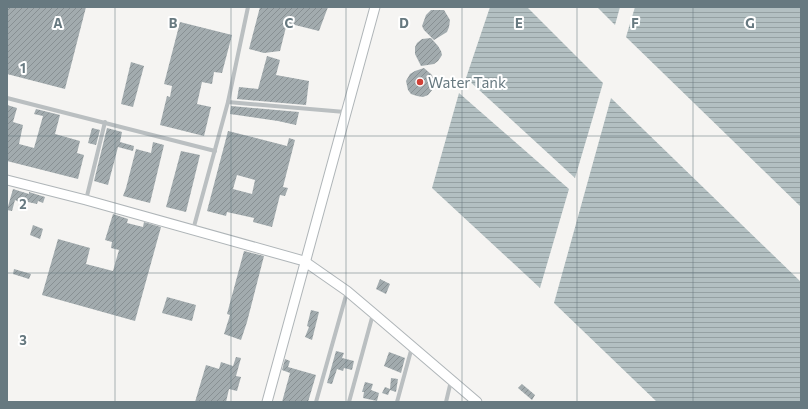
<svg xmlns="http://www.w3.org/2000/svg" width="808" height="409" font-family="Commissioner,sans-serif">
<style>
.water{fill:url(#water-rules)}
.building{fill:url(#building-hatch);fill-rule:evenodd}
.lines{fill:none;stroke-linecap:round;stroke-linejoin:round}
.secondary-casing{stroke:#afb5b8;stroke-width:11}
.street{stroke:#babfc1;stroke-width:4}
.secondary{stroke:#fff;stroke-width:9}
.grid{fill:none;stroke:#677980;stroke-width:1;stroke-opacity:0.55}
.poi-dot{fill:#d04036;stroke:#fff;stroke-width:1.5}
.labels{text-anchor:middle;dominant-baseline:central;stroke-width:4;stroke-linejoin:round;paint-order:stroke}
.poi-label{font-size:15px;fill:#677980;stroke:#fff;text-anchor:start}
.grid-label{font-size:13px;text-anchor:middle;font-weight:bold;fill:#677980;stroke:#fff;stroke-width:4;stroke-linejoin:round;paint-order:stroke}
</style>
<defs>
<pattern id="water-rules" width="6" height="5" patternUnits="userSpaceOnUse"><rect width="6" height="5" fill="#b3c0c2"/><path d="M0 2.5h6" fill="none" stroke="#95a1a3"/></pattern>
<pattern id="building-hatch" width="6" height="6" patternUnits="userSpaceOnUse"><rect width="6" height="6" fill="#a2abae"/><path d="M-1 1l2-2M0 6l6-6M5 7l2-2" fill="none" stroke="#889093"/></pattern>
</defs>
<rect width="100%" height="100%" fill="#f5f4f2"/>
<!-- water -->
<g class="water">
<polygon points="490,7 527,7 603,83 575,178 466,78"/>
<polygon points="597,7 620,7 615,25"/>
<polygon points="635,7 801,7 801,207 626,37"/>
<polygon points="459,93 569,189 540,288 432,188"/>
<polygon points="611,98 801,282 801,402 657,402 554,303"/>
</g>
<!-- building -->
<g class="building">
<polygon points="7,7 86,7 65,89 7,74"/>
<polygon points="260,7 328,7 319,31 287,23 280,51 264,53 249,49"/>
<polygon points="431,10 444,10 450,20 449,27 447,32 434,40 424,30 422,26 426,15"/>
<polygon points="180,22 232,35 222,73 214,72 212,84 202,82 197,104 211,107 204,136 160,125 167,96 170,97 172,86 164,84"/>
<polygon points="431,38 438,46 441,51 442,55 438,61 434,64 421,66 415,54 415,47 417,43 422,39"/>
<polygon points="267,56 280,60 276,75 309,81 306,105 237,99 239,87 258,89"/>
<polygon points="131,62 144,66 133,107 121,104"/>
<polygon points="424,68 432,75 434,83 433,89 428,95 423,97 417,96 411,94 408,90 406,81 410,74 415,71"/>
<polygon points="7,105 17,108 13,122 23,125 19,144 34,148 43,116 34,114 36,109 60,115 55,134 80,141 77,153 84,155 78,179 7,161"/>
<polygon points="231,106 299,112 296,125 278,121 230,114"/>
<polygon points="92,128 100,130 96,145 88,143"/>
<polygon points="107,128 122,132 120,142 134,146 133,151 118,147 108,185 94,181"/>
<path d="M228 131 287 146 289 138 295 140 283 187 288 188 285 196 280 195 272 227 253 222 254 218 227 212 226 216 207 211ZM237 175 255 180 252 194 233 189Z"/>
<polygon points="153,142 164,145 150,203 123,196 126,188 136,149 151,153"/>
<polygon points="181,151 200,155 186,212 166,207"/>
<polygon points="13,189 29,194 29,192 45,197 43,203 38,201 37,204 19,200 19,202 15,200 12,211 7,210"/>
<polygon points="113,214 128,219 127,223 143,227 144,222 161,227 135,321 42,295 58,239 90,248 86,264 113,271 119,250 111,248 112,242 105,240"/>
<polygon points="33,225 43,229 40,239 30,235"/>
<polygon points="244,251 264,256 247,322 241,340 224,334 230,315 227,314"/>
<polygon points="14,269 31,274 29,279 13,274"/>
<polygon points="380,279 390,284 386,294 376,289"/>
<polygon points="167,297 196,305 192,321 162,313"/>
<polygon points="311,310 319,312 312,340 305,337 309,327 307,326"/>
<polygon points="336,351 344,353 342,358 354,361 352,370 344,368 343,371 337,369 332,384 327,383"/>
<polygon points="389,352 405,358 401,373 384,366"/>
<polygon points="236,357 241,358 236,376 241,377 237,391 229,389 226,402 195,402 206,365 219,369 221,362 233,366"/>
<polygon points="285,359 290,361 288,367 316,375 308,402 282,402 290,373 282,370"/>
<polygon points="391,378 398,379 396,392 390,390 388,395 382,393 385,387 390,389"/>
<polygon points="365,382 373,384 371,390 379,393 377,401 363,398 364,392 362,392"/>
<polygon points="522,384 535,395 532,400 518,388"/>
</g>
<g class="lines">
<!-- secondary casing -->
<g class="secondary-casing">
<g id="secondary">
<polyline points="7,180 86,200 304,261 347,291 373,313 477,402"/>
<polyline points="267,402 375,7"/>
</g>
</g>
<!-- street -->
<g class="street">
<polyline points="7,98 215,151"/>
<polyline points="228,102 345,112"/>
<polyline points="86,200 105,122"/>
<polyline points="193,230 228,102 248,7"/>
<polyline points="316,402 347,292"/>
<polyline points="349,402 373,314"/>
<polyline points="397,402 412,347"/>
<polyline points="446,402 451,381"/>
</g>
<!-- secondary -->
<use href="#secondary" class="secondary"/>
</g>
<!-- grid -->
<path class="grid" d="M115 7V402M231 7V402M346 7V402M462 7V402M577 7V402M693 7V402M7 136H801M7 273H801"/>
<!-- markers -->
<circle class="poi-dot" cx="420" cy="82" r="4"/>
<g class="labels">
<!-- poi labels -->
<g class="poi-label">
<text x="428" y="82">Water Tank</text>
</g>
</g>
<g class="grid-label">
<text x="58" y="28">A</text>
<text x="173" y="28">B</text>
<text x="289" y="28">C</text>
<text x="404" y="28">D</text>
<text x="519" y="28">E</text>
<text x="635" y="28">F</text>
<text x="750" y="28">G</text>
<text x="23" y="73">1</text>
<text x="23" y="209">2</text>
<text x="23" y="345">3</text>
</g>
<!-- border -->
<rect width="808" height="409" fill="none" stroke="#677980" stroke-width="16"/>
</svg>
